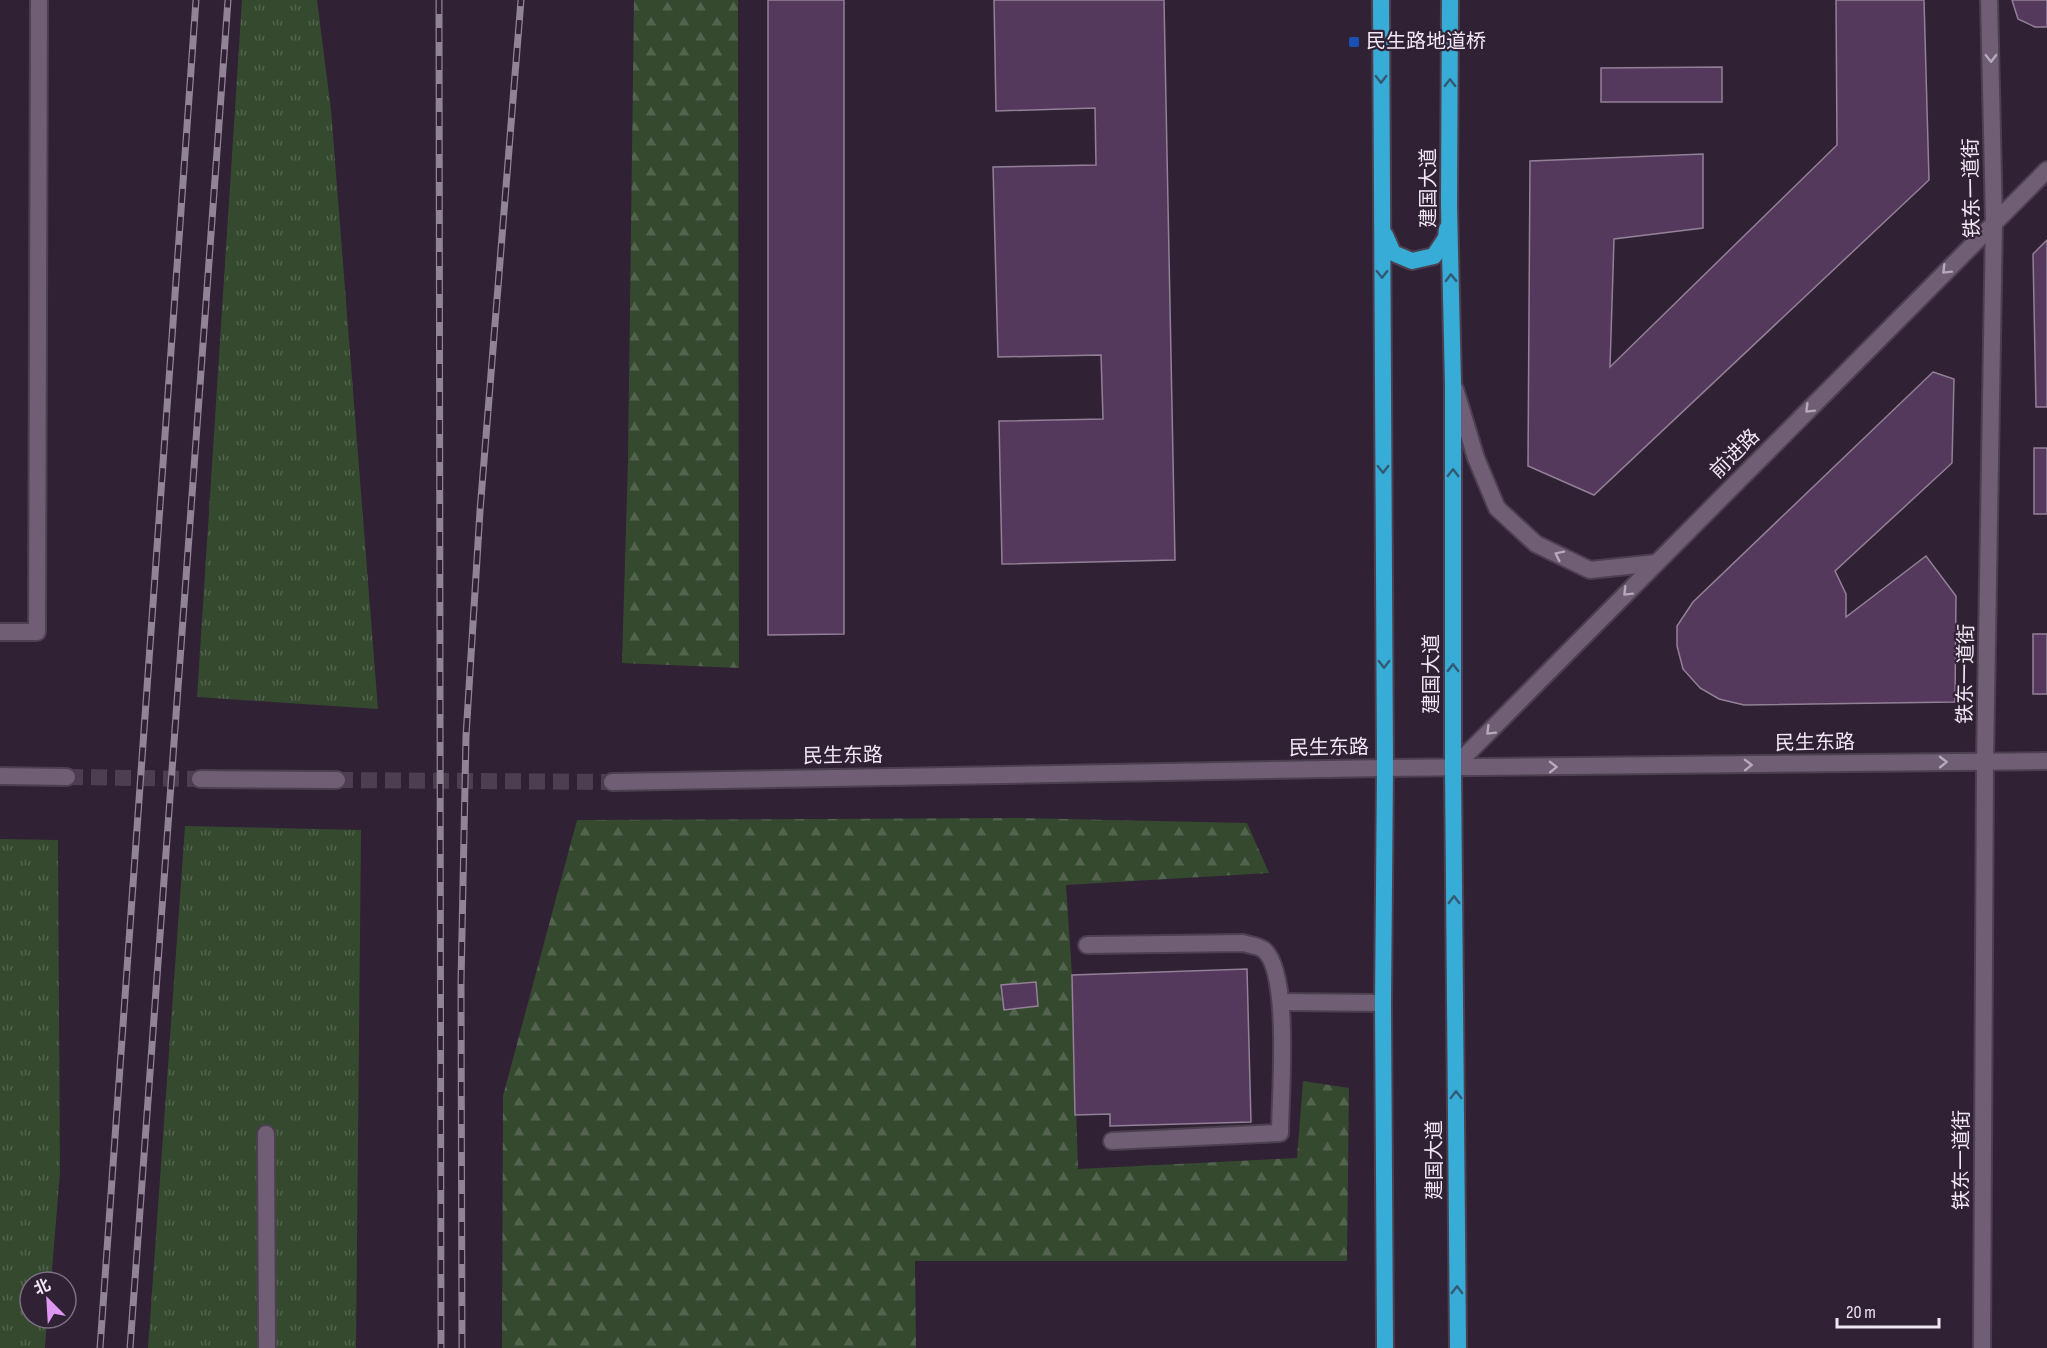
<svg xmlns="http://www.w3.org/2000/svg" width="2047" height="1348" font-family="'Sofia Sans Condensed','Noto Sans SC',sans-serif">
<style>
.grass{fill:url(#grass-tufts)}
.forest{fill:url(#forest-firs)}
.building{fill:#55395c;stroke:#928097;stroke-width:1.5}
.lines{fill:none;stroke-linecap:round;stroke-linejoin:round}
.secondary-tunnel{stroke:#4d3f51;stroke-width:16;stroke-dasharray:16 8;stroke-linecap:butt}
.service-casing{stroke:#4c3f4f;stroke-width:20}
.minor-casing{stroke:#4c3f4f;stroke-width:20}
.secondary-casing{stroke:#4c3f4f;stroke-width:20}
.trunk-casing{stroke:#4c3f4f;stroke-width:20}
.service{stroke:#6f5e74;stroke-width:16}
.minor{stroke:#6f5e74;stroke-width:16}
.secondary{stroke:#6f5e74;stroke-width:16}
.trunk{stroke:#37acd6;stroke-width:16}
.rail-casing{stroke:#918595;stroke-width:7}
.rail{stroke:#302134;stroke-width:4.5;stroke-dasharray:14;stroke-linecap:butt}
.oneway{stroke:#b6a9ba}
.oneway2{stroke:#335975}
.transit-dot{fill:#1a4fb4;stroke:#302134;stroke-width:2}
.labels{text-anchor:middle;dominant-baseline:central;stroke-width:4.5;stroke-linejoin:round;paint-order:stroke}
.poi-label{font-size:20px;fill:#f1e7f4;stroke:#302134;text-anchor:start}
.street-label{font-size:20px;fill:#f1e7f4;stroke:#302134}
</style>
<defs>
<pattern id="grass-tufts" width="24" height="20" patternUnits="userSpaceOnUse" patternTransform="scale(1.5)"><rect width="24" height="20" fill="#35492f"/><path d="M3 7l-1-3M5 7V3M7 7l1-3M15 17l-1-3M17 17v-4M19 17l1-3" fill="none" stroke="#53634e"/></pattern>
<pattern id="forest-firs" width="22" height="20" patternUnits="userSpaceOnUse" patternTransform="scale(1.5)"><rect width="22" height="20" fill="#35492f"/><path d="M5 1l3.5 6h-7zM16 11l3.5 6h-7z" fill="#53634e"/></pattern>
</defs>
<rect width="100%" height="100%" fill="#302134"/>
<!-- grass -->
<g class="grass">
<polygon points="242,0 317,0 331,110 378,709 197,697"/>
<polygon points="185,826 361,830 356,1348 148,1348"/>
<polygon points="0,839 58,840 60,1172 51,1282 30,1282 30,1318 47,1318 45,1348 0,1348"/>
</g>
<!-- forest -->
<g class="forest">
<polygon points="634,0 738,0 739,668 622,663 628,459"/>
<polygon points="1020,818 1247,823 1269,873 1066,885 1072,975 1078,1169 1297,1158 1303,1081 1349,1088 1347,1261 915,1261 916,1348 502,1348 503,1096 577,820"/>
</g>
<!-- building -->
<g class="building">
<polygon points="768,0 844,0 844,634 768,635"/>
<polygon points="994,0 1164,0 1175,560 1002,564 999,421 1103,419 1101,355 998,357 993,167 1096,165 1095,108 996,111"/>
<polygon points="1836,0 1924,0 1929,180 1594,495 1528,466 1530,161 1703,154 1703,228 1614,239 1610,367 1837,145"/>
<polygon points="2012,0 2047,0 2047,27 2035,27 2018,19"/>
<polygon points="1722,67 1722,102 1601,102 1601,68"/>
<polygon points="2047,240 2047,407 2036,407 2033,254"/>
<polygon points="1933,372 1954,379 1952,463 1835,571 1846,594 1846,617 1926,556 1956,596 1955,702 1744,705 1719,699 1700,688 1683,669 1677,646 1677,626 1693,602"/>
<rect x="2034" y="448" width="13" height="66"/>
<rect x="2033" y="634" width="14" height="60"/>
<polygon points="1247,969 1251,1122 1110,1126 1110,1114 1075,1115 1072,975"/>
<polygon points="1036,982 1038,1006 1004,1010 1001,985"/>
</g>
<g class="lines">
<!-- secondary-tunnel -->
<g class="secondary-tunnel">
<polyline points="67,777 200,779"/>
<polyline points="337,780 612,782"/>
</g>
<!-- service casing -->
<g class="service-casing">
<g id="service">
<path d="M1087 945 1243 943C1249 945 1260 946 1264 950 1291 973 1280 1097 1280 1133L1112 1141"/>
<polyline points="1282,1002 1383,1003"/>
<polyline points="266,1134 267,1348"/>
</g>
</g>
<!-- minor casing -->
<g class="minor-casing">
<g id="minor">
<polyline points="0,632 37,632 39,0"/>
<polyline points="1982,1348 1985,762 1994,221 1989,0"/>
</g>
</g>
<!-- secondary casing -->
<g class="secondary-casing">
<g id="secondary">
<polyline points="1455,389 1476,458 1497,508 1536,544 1590,570 1656,563"/>
<polyline points="1453,768 2047,170"/>
<polyline points="0,776 67,777"/>
<polyline points="200,779 337,780"/>
<polyline points="612,782 1385,768 2047,761"/>
</g>
</g>
<!-- trunk casing -->
<g class="trunk-casing">
<g id="trunk">
<polyline points="1381,0 1385,768 1383,1003 1385,1348"/>
<polyline points="1450,0 1449,206 1453,385 1453,768 1458,1348"/>
<polyline points="1385,235 1393,253 1412,261 1434,256 1446,238 1447,229"/>
</g>
</g>
<!-- service -->
<use href="#service" class="service"/>
<!-- minor -->
<use href="#minor" class="minor"/>
<!-- secondary -->
<use href="#secondary" class="secondary"/>
<!-- trunk -->
<use href="#trunk" class="trunk"/>
<!-- rail casing -->
<g class="rail-casing">
<g id="rail">
<polyline points="439,0 441,1348"/>
<polyline points="100,1348 196,0"/>
<polyline points="130,1348 228,0"/>
<polyline points="462,1348 461,983 466,736 480,511 521,0"/>
</g>
</g>
<!-- rail -->
<use href="#rail" class="rail"/>
</g>
<!-- one-way arrows -->
<defs><path id="oneway-chevron" d="M-2-3.5L2.5 0L-2 3.5" fill="none" stroke-width="1.6" stroke-linecap="round" stroke-linejoin="round" transform="scale(1.5)"/></defs>
<g class="oneway">
<use href="#oneway-chevron" transform="translate(1991 58) rotate(89)"/>
<use href="#oneway-chevron" transform="translate(1946 270) rotate(135)"/>
<use href="#oneway-chevron" transform="translate(1809 409) rotate(135)"/>
<use href="#oneway-chevron" transform="translate(1559 555) rotate(-154)"/>
<use href="#oneway-chevron" transform="translate(1627 592) rotate(135)"/>
<use href="#oneway-chevron" transform="translate(1490 731) rotate(135)"/>
<use href="#oneway-chevron" transform="translate(1943 762) rotate(-1)"/>
<use href="#oneway-chevron" transform="translate(1748 765) rotate(-1)"/>
<use href="#oneway-chevron" transform="translate(1553 767) rotate(-1)"/>
</g>
<g class="oneway2">
<use href="#oneway-chevron" transform="translate(1381 79) rotate(90)"/>
<use href="#oneway-chevron" transform="translate(1450 83) rotate(-90)"/>
<use href="#oneway-chevron" transform="translate(1382 274) rotate(90)"/>
<use href="#oneway-chevron" transform="translate(1451 278) rotate(-91)"/>
<use href="#oneway-chevron" transform="translate(1383 469) rotate(90)"/>
<use href="#oneway-chevron" transform="translate(1453 473) rotate(-90)"/>
<use href="#oneway-chevron" transform="translate(1384 664) rotate(90)"/>
<use href="#oneway-chevron" transform="translate(1453 668) rotate(-90)"/>
<use href="#oneway-chevron" transform="translate(1454 900) rotate(-90)"/>
<use href="#oneway-chevron" transform="translate(1456 1095) rotate(-90)"/>
<use href="#oneway-chevron" transform="translate(1457 1290) rotate(-90)"/>
</g>
<!-- markers -->
<rect class="transit-dot" x="1348" y="36" width="12" height="12" rx="3"/>
<g class="labels">
<!-- poi labels -->
<g class="poi-label">
<text x="1366" y="42">民生路地道桥</text>
</g>
<!-- street labels -->
<g class="street-label">
<text transform="translate(1429 188) rotate(-90)">建国大道</text>
<text transform="translate(1972 188) rotate(-91)">铁东一道街</text>
<text transform="translate(1735 454) rotate(-45)">前进路</text>
<text transform="translate(1432 674) rotate(-90)">建国大道</text>
<text transform="translate(1966 674) rotate(-89)">铁东一道街</text>
<text transform="translate(1815 743) rotate(-1)">民生东路</text>
<text transform="translate(1329 748) rotate(-1)">民生东路</text>
<text transform="translate(843 756) rotate(-1)">民生东路</text>
<text transform="translate(1435 1160) rotate(-90)">建国大道</text>
<text transform="translate(1962 1160) rotate(-90)">铁东一道街</text>
</g>
</g>
<!-- north arrow -->
<g transform="translate(48 1300) rotate(336)"><circle r="28" fill="#302134" stroke="#7d7081" stroke-width="1.5"/>
<path d="M0-4.5L10 22L0 15L-10 22Z" fill="#de98f2"/>
<text y="-9" font-size="16" font-weight="bold" text-anchor="middle" fill="#f1e7f4">北</text>
</g>
<!-- scale -->
<path d="M1837 1318v9h102v-9" fill="none" stroke="#f1e7f4" stroke-width="3"/>
<text x="1846" y="1318" font-size="18" fill="#f1e7f4" stroke="#302134" stroke-width="4.5" paint-order="stroke">20 m</text>
</svg>
